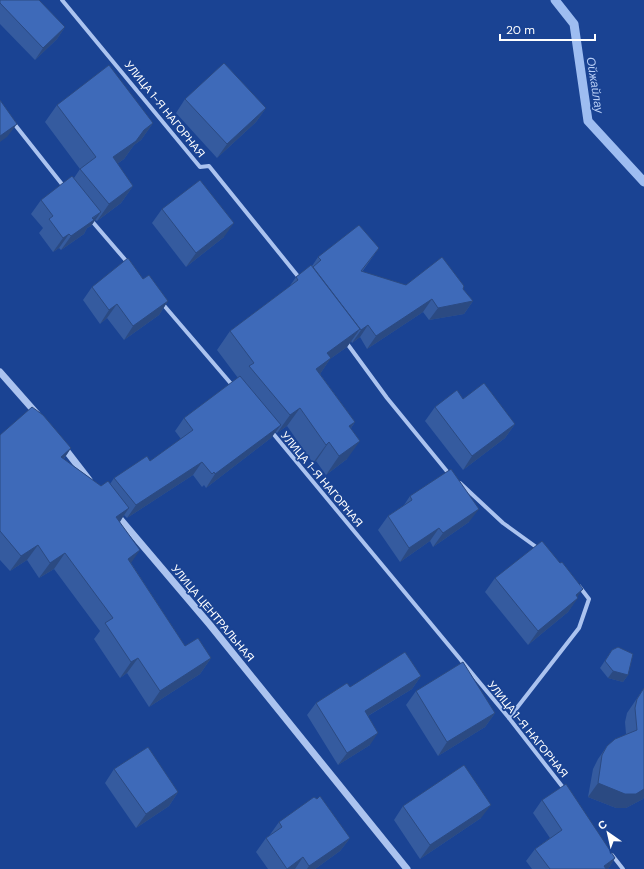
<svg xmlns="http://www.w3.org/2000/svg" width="644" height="869" font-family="'DM Sans',sans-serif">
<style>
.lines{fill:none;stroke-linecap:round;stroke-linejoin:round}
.stream{stroke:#9ebdf1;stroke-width:9}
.minor{stroke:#abc3ef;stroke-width:4}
.tertiary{stroke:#abc3ef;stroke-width:7}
.wall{fill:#355b9f}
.shaded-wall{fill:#2b4a82}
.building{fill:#3e6ab9;stroke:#2b4a82}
.labels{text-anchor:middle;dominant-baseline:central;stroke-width:3.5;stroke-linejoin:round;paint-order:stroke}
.street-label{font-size:11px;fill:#fff;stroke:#1a4393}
.water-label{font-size:12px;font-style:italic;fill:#b8cef6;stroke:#1a4393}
</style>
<rect width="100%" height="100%" fill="#1a4393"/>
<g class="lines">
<!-- stream -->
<polyline class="stream" points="555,0 574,24 588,121 644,182"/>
<!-- minor -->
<g class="minor">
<polyline points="62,0 200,167 209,166 301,280"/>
<polyline points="12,121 65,188"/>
<polyline points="91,220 128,263"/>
<polyline points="161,302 233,386"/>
<polyline points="346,342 387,398 450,475"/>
<polyline points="271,431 509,718 565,790"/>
<polyline points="460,483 503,523 539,549"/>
<polyline points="509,718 579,628 589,599 579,586"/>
<polyline points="612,855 623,869"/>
</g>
<!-- tertiary -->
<g class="tertiary">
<polyline points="0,372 37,414"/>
<polyline points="62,445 89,480"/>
<polyline points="115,513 210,625 407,869"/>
</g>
</g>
<!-- wall -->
<g class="wall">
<polygon points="0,0 65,27 57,39 35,60 0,24"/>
<polygon points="185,99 266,108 256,122 217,158 176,113"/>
<polygon points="57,105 153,123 141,140 134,145 124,159 117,164 133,186 121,203 97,221 95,220 91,226 87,228 84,234 61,250 59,248 53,252 39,233 43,228 31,214 41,200 74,178 80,169 45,122"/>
<polygon points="162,209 224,237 186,267 152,223"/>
<polygon points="379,248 362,272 406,285 463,289 473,301 464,314 429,320 423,312 367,349 360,337 352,343 351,341 347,347 330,359 320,374 355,422 351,428 347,459 326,475 316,461 313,463 287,426 277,433 275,432 271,438 206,488 204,485 202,487 193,475 127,518 124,515 120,522 131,563 185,646 211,658 200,674 149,707 127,673 120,678 94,639 100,631 54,569 39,578 27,560 10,571 0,560 0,435 71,448 64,459 101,486 110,484 114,478 150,461 181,439 175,431 184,418 238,378 217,350 230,331 289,287 296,277 312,266 318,257"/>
<polygon points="143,279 168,301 159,315 124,340 107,318 100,324 83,300 92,287"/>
<polygon points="463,399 515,424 505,438 463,470 425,421 435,407"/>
<polygon points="410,496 469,522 433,547 430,541 400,562 378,530 388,516 404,505"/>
<polygon points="495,578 577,598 568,612 528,645 485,592"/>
<polygon points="612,650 628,675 623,682 608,678 600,668"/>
<polygon points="421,676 412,689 368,716 370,745 338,765 307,715 316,703 350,687"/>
<polygon points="644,688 644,797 643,799 626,808 616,808 588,797 593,769 598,759 607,746 626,734 625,722 627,713"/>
<polygon points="416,691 495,713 485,727 438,756 406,705"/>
<polygon points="114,769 178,792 169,806 136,828 105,783"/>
<polygon points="542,800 615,858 608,869 532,869 526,861 535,849 550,838 533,813"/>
<polygon points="403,806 481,818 420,859 394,820"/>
<polygon points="279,822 350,838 340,851 315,869 268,869 256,852 266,838 269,836"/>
</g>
<!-- shaded-wall -->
<g class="shaded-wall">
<polygon points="65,27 57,39 35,60 43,48"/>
<polygon points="266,108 256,122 217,158 227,144"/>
<polygon points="153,123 141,140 134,145 124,159 101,175 113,157 144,130"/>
<polygon points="17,124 7,137 0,142 0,136"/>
<polygon points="133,186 121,203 97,221 109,204"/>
<polygon points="101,212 91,226 87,228 84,234 61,250 71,236"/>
<polygon points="234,223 224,237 186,267 196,253"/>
<polygon points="69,234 59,248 53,252 63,238"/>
<polygon points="432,299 423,312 367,349 376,336"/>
<polygon points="168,301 159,315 124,340 133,326"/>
<polygon points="473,301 464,314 429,320 438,308"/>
<polygon points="117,304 107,318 100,324 109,310"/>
<polygon points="368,325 360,337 352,343 361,330"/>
<polygon points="360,329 347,347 330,359 318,377 303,388 327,353"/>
<polygon points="300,408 287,426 277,433 290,415"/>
<polygon points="355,422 342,440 349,426"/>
<polygon points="515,424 505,438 463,470 472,456"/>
<polygon points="281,425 271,438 206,488 215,474"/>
<polygon points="360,441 347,459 326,475 339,456"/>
<polygon points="329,442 316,461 313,463 326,445"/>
<polygon points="71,448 60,464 61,457"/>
<polygon points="202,462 193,475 127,518 136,505"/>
<polygon points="129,508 118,524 116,517"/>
<polygon points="479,509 469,522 433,547 443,533"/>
<polygon points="439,528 430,541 400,562 409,548"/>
<polygon points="38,545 27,560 10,571 21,556"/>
<polygon points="140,550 129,566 128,559"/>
<polygon points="65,553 54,569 39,578 50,563"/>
<polygon points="583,589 575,600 578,598 568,612 528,645 538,631"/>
<polygon points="138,658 127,673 120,678 131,662"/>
<polygon points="211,658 200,674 149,707 160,691"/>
<polygon points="613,671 628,675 623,682 608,678"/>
<polygon points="421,676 412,689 356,723 365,711"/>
<polygon points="495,713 485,727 438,756 447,742"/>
<polygon points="378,733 370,745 338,765 347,753"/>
<polygon points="598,783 644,789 644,797 643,799 626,808 616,808 588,797"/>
<polygon points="178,792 169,806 136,828 146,814"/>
<polygon points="491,805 481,818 420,859 430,845"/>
<polygon points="350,838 340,851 315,869 307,869 309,866"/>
<polygon points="303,857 295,869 287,869"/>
<polygon points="615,858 608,869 602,869 604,866"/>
</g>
<!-- building -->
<g class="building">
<polygon points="0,0 39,0 65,27 43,48 0,3"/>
<polygon points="224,63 266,108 227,144 185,99"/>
<polygon points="109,65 153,123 144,130 136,141 113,157 133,186 109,204 80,169 96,157 57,105"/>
<polygon points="0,100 17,124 0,136"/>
<polygon points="72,176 101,212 92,218 94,220 71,236 69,234 63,238 49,219 53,216 41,200"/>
<polygon points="200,180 234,223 196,253 162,209"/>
<polygon points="359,225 379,248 361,271 406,285 442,257 464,286 463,289 473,301 438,308 432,299 376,336 368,325 361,330 313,267 321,260 318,257"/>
<polygon points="128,258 143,279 149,275 168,301 133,326 117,304 109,310 92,287"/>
<polygon points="311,265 360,329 327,353 331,358 316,369 355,422 349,426 360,441 339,456 329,442 326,445 300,408 290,415 249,366 254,363 230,331 298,280 296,277"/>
<polygon points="240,376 281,425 215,474 214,472 212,474 202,462 136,505 114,478 147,456 150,461 193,430 184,418"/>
<polygon points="484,383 515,424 472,456 435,407 457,390 463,399"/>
<polygon points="32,407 43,415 71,448 61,457 101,486 108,481 129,508 116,517 140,550 128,559 185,646 198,638 211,658 160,691 138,658 131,662 105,623 113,618 65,553 50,563 38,545 21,556 0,531 0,435"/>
<polygon points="451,469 479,509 443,533 439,528 409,548 388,516 412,500 410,496"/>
<polygon points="542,541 560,563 562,562 583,589 576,595 578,598 538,631 495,578"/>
<polygon points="618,647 633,654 628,675 613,671 605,661 612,650"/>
<polygon points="405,652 421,676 365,711 378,733 347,753 316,703 347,683 350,687"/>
<polygon points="463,662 495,713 447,742 416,691"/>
<polygon points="644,688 644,789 636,794 625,794 598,783 602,755 607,746 615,739 637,730 635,708 637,699"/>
<polygon points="148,747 178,792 146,814 114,769"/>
<polygon points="464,765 491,805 430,845 403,806"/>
<polygon points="566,784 615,858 604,866 606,869 550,869 535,849 562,830 542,800"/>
<polygon points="320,796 350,838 309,866 303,857 287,869 266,838 282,827 279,822 314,797 317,799"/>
</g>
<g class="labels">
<!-- street labels -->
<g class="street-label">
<text transform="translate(165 109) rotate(51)">УЛИЦА 1-Я НАГОРНАЯ</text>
<text transform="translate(322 479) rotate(50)">УЛИЦА 1-Я НАГОРНАЯ</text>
<text transform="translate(213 613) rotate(50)">УЛИЦА ЦЕНТРАЛЬНАЯ</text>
<text transform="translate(528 729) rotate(51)">УЛИЦА 1-Я НАГОРНАЯ</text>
</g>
<!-- water labels -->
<g class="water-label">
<text transform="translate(595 85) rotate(81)">Ойжайлау</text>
</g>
</g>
<!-- north arrow -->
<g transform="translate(608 833) rotate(326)" stroke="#1a4393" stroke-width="3" paint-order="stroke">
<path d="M0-3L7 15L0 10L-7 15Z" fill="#ffffff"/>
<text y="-6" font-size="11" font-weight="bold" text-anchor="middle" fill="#ffffff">С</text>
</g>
<!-- scale -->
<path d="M500 34v6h95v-6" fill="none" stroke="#ffffff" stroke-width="2"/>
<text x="506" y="34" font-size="12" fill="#ffffff" stroke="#1a4393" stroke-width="3" paint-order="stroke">20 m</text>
</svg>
